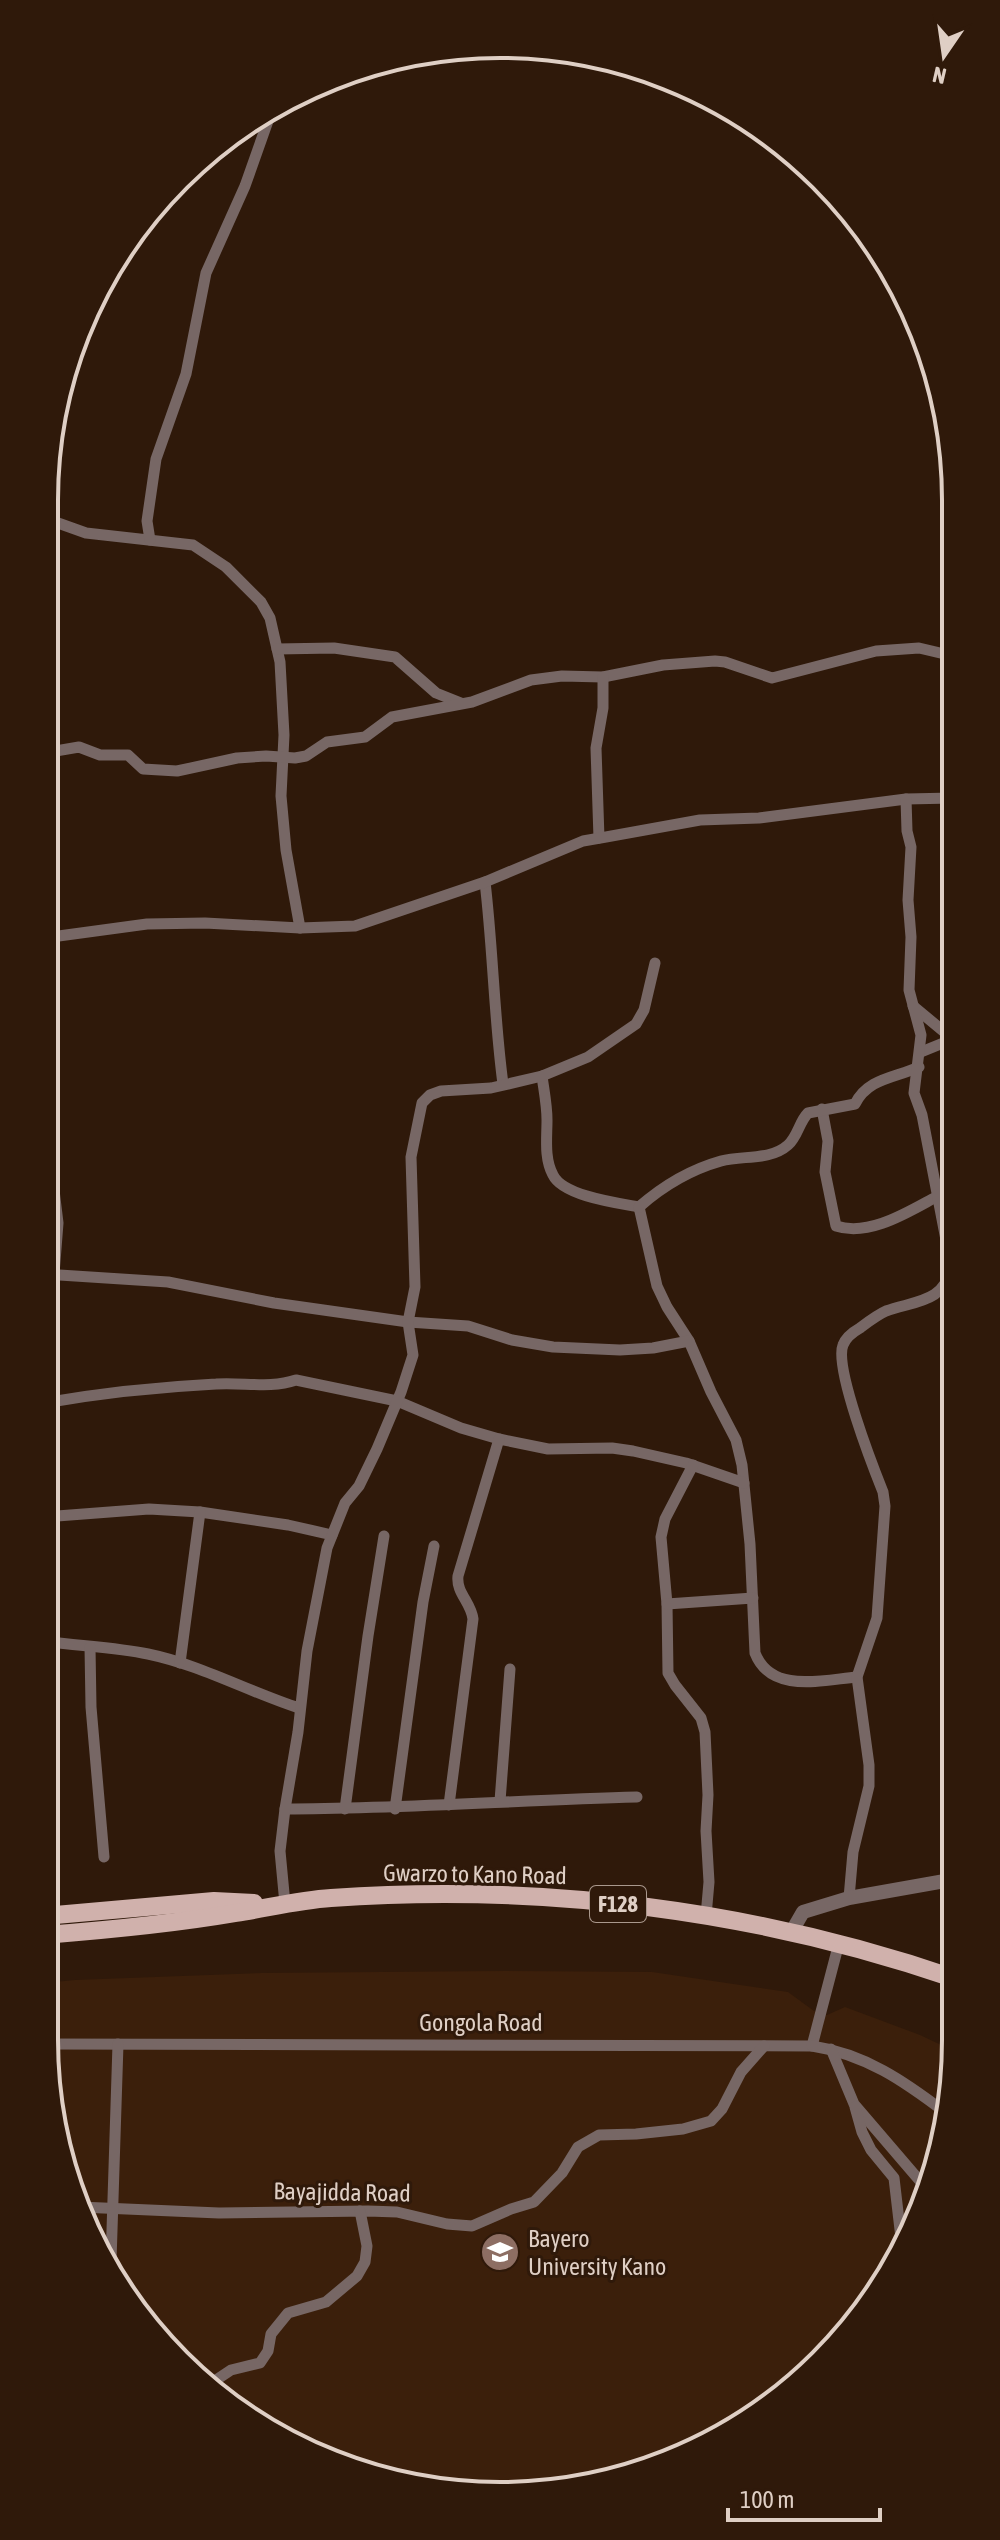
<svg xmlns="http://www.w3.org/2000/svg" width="1000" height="2540" font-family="'Asap Condensed',sans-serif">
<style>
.built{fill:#3b1f0b}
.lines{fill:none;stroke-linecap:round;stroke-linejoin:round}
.minor{stroke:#776765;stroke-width:11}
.tertiary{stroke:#776765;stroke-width:14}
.primary{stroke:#d0b1ac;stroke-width:18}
.labels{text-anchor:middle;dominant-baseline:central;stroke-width:6;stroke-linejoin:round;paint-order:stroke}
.shield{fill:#2f190a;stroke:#aa988d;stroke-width:2}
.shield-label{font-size:22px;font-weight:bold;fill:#dfcfc5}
.street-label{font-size:24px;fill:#dfcfc5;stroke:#2f190a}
.poi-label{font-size:24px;fill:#dfcfc5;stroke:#2f190a;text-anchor:start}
.rim{fill:none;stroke:#dfcfc5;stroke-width:4}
</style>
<rect width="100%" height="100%" fill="#2f190a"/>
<!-- built -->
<polygon class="built" points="503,1971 652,1972 788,1992 814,2011 827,2015 845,2007 920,2035 954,2051 940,2158 862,2317 753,2419 589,2487 440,2492 272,2435 157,2340 68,2187 44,2040 44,1983 75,1980 262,1973"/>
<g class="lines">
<!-- minor -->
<g class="minor">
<polyline points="44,518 86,533 193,545 226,567 261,602 270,618 280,662 284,735 281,796 286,850 300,928"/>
<polyline points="150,540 147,521 156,459 186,374 206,273 245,186 274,104"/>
<polyline points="277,649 334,648 395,657 436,693 461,703"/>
<polyline points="44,753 79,747 100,755 128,755 143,769 177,771 237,758 266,756 295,758 306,756 327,742 365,737 392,717 472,702 531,680 562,676 603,677 663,665 715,661 725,662 772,678 876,651 919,648 953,656"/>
<polyline points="599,838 596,748 603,708 603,677"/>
<path d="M485 882C493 949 494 1017 503 1084"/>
<polyline points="44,938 147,924 205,923 300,928 355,926 485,882 583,841 606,837 700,820 759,818 906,799 953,798"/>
<polyline points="913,1006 954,1040"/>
<polyline points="921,1052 953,1039"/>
<path d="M542 1076C544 1091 547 1105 547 1120 547 1138 544 1158 553 1175 563 1196 617 1203 639 1207"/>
<polyline points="44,1108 58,1223 54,1274"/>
<path d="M822 1109 828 1141 825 1172 836 1226C869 1237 908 1212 936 1197"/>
<path d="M639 1207 657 1286 667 1307 689 1341 711 1392 736 1440 742 1465 750 1544 755 1653C771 1694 822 1680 857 1677"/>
<path d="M639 1207C664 1185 689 1170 721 1161 743 1155 770 1161 788 1145 798 1136 799 1122 808 1113L855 1104C868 1078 895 1078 919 1067"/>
<polyline points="44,1274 168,1282 274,1303 408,1322 468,1326 512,1340 553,1347 620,1350 653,1348 689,1341"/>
<path d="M44 1403C101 1393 158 1387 216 1384 243 1382 270 1389 296 1380L397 1401 461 1428 499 1439 548 1449 612 1448 633 1451 686 1463 744 1483"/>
<polyline points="693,1465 665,1519 661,1537 667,1604 668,1673 675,1685 701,1718 705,1732 708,1795 706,1831 709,1882 706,1916"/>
<polyline points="949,1503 955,1503"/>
<polyline points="44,1517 149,1509 200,1512 288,1525 332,1535"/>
<polyline points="667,1604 753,1598"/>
<path d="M44 1641C78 1646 114 1647 148 1654 201 1665 249 1692 299 1708"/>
<polyline points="90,1647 91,1707 104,1857"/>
<polyline points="180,1663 200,1512"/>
<polyline points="500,1801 510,1669"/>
<path d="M449 1805 473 1619C471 1602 456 1593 458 1576L499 1439"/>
<path d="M285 1809C402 1809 519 1800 637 1797"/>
<polyline points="345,1809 368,1636 384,1536"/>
<polyline points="395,1809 423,1602 434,1546"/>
<path d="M849 1898 853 1852 869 1786V1765L857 1677 877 1618 885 1506 883 1492C873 1467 834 1367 843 1345 846 1337 853 1332 860 1328 868 1322 877 1315 886 1311 913 1301 946 1303 951 1266L922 1115 914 1093 921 1035 909 990 911 937 908 900 911 847 907 831 906 799"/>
<polyline points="285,1904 280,1851 285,1809 298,1732 307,1651 327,1548 345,1503 359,1486 377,1449 401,1392 413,1355 408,1322 415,1287 411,1157 422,1103 430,1095 441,1091 491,1088 542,1076 588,1057 636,1024 644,1010 655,963"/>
<polyline points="45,2044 812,2046 839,1943"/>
<path d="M812 2046C865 2054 904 2081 946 2113"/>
<polyline points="831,2049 854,2104 926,2188"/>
<polyline points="855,2107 862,2132 871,2150 894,2178 901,2238"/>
<polyline points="80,2207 219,2213 368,2211 397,2212 447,2224 472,2226 511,2209 534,2202 562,2173 578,2147 599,2135 636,2134 683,2129 711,2121 722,2109 741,2072 764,2046"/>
<polyline points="111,2261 118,2044"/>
<polyline points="210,2384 231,2370 260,2363 268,2351 271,2334 288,2313 326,2302 357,2276 365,2262 367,2246 360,2211"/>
</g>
<!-- tertiary -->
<polyline class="tertiary" points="792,1931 803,1912 849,1898 956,1879"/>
<!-- primary -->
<g class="primary">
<polyline points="44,1916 214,1901 254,1903"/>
<path d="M44 1935C108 1930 172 1924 236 1913 268 1908 299 1900 331 1898 542 1883 756 1910 956 1979"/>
</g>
</g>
<!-- icons -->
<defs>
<g id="university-disc" transform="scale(2)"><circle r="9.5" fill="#8d6e63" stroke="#2f190a"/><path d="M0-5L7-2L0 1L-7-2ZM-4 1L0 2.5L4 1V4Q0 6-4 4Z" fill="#fff"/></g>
</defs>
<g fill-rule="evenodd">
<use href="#university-disc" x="500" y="2252"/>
</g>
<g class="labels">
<!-- shield labels -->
<rect class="shield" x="590" y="1886" width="56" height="36" rx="6"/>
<g class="shield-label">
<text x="618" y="1904">F128</text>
</g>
<!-- street labels -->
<g class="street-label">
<text transform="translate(475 1874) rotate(1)">Gwarzo to Kano Road</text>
<text x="481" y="2022">Gongola Road</text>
<text transform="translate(342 2192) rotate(1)">Bayajidda Road</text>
</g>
<!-- poi labels -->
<g class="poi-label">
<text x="528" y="2238">Bayero<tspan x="528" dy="28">University Kano</tspan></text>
</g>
</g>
<!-- crop -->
<path d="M0 0H1000V2540H0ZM500 58H500A442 442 0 0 1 942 500V2040A442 442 0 0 1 500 2482H500A442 442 0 0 1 58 2040V500A442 442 0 0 1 500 58Z" fill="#2f190a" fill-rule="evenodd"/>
<path class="rim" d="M500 58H500A442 442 0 0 1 942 500V2040A442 442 0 0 1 500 2482H500A442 442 0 0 1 58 2040V500A442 442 0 0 1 500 58Z"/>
<!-- north arrow -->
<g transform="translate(944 56) rotate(193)" stroke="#2f190a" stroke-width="6" paint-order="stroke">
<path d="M0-6L14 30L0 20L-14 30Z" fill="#dfcfc5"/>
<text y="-12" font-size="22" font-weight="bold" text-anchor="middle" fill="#dfcfc5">N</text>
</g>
<!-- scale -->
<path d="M728 2508v12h152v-12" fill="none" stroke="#dfcfc5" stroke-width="4"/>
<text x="740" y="2508" font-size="24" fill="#dfcfc5" stroke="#2f190a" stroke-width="6" paint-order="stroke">100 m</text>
</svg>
